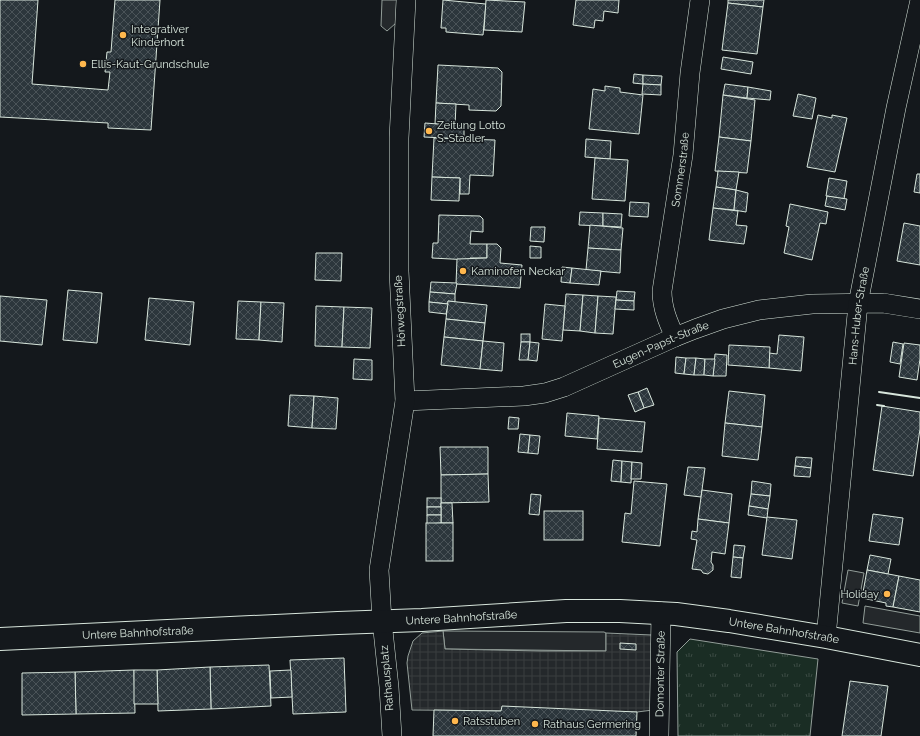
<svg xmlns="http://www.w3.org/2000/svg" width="920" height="736" font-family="Raleway,sans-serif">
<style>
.grass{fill:url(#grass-tufts);stroke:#939e99}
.parking{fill:#24282b;stroke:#939e99}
.plaza{fill:url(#plaza-grid);stroke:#939e99}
.building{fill:url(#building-cross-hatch);stroke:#d8e6dc}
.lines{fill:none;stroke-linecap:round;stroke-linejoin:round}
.street-casing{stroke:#d8e6dc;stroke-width:20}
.secondary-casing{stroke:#d8e6dc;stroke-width:24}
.street{stroke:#14181c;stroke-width:19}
.secondary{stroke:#14181c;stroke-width:22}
.wall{stroke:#d8e6dc;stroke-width:2}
.poi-dot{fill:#ffb74d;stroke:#14181c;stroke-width:1.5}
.labels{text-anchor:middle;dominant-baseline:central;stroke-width:3;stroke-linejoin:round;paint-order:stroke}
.poi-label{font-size:11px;fill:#d8e6dc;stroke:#14181c;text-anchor:start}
.street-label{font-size:11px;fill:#d8e6dc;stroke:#14181c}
</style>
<defs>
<pattern id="grass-tufts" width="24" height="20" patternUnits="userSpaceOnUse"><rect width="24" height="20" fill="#1a2d24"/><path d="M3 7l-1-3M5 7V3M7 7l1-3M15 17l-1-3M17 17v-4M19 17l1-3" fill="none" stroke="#3b4b43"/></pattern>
<pattern id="plaza-grid" width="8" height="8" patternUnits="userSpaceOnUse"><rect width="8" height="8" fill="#24282b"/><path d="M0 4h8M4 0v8" fill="none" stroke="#393d3f"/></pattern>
<pattern id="building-cross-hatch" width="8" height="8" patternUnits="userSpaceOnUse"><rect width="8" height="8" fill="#2c363c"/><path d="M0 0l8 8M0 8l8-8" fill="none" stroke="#4a5358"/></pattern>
</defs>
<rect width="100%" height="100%" fill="#14181c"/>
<!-- grass -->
<polygon class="grass" points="690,639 818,659 810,736 678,736 677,652"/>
<!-- parking -->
<g class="parking">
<polygon points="382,0 397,0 396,23 387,31 381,26"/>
<polygon points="848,570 864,573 858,606 842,603"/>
<polygon points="865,606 920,616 920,633 863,623"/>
<polygon points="443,631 604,632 606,633 606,651 445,649"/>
</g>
<!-- plaza -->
<polygon class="plaza" points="443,631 445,649 541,651 606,651 606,633 652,635 653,710 637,712 412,710 407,663 408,656 413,641 422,633"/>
<!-- building -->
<g class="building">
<polygon points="0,0 38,0 32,84 108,90 110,72 105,72 107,52 111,52 115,0 160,0 151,130 108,128 108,123 0,117"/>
<polygon points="443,0 486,4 483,35 446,32 446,28 441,28"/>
<polygon points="486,0 525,2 522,32 484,30"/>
<polygon points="576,0 619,0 618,13 604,11 603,21 595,20 594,28 573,25"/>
<polygon points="728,0 764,0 763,7 728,3"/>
<polygon points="728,3 763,7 757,54 722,50"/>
<polygon points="723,57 753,62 751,74 721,69"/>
<polygon points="438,65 498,68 502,72 501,106 496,111 469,110 469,105 436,103"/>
<polygon points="634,74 643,75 643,84 633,83"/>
<polygon points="643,75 662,76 661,85 643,84"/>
<polygon points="643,84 661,85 661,95 642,94"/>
<polygon points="725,84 748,87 747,98 723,95"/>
<polygon points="605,86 620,88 620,92 643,95 639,134 589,129 593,89 605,91"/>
<polygon points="748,87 771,91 770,100 747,98"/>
<polygon points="798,94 816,98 812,119 793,116"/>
<polygon points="723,95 755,100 751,141 719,137"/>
<polygon points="436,103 456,104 455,126 435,124"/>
<polygon points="818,115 832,118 832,115 847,118 835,172 807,167"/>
<polygon points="425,123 464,126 464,139 424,137"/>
<polygon points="719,137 751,141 747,173 715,171"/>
<polygon points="434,138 495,140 493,176 470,175 469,194 460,194 460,178 432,177"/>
<polygon points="586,139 611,141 610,159 585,157"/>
<polygon points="595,158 628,160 625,201 592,199"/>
<polygon points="718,171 739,172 736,190 716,187"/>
<polygon points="917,174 920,174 920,193 914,192"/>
<polygon points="432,177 460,178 459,201 431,200"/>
<polygon points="829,178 847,181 844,199 826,196"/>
<polygon points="716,187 736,190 734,210 713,208"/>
<polygon points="736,190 748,193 746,212 734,210"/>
<polygon points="827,196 847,199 845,210 825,206"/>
<polygon points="630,202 649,203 648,217 629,216"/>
<polygon points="790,204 828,212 826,224 820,223 812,260 784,253 789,227 786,226"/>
<polygon points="713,208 738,211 736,225 747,226 744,244 709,240"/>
<polygon points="580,212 603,213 603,226 579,225"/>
<polygon points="603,213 622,214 621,227 603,226"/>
<polygon points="439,215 480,216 483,219 483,232 471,231 470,244 487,244 487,258 470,258 470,260 432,258 433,243 438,243"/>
<polygon points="904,223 920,226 920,265 897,261"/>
<polygon points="590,225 623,228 621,250 588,248"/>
<polygon points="531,227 545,227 544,242 530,241"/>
<polygon points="487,244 497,244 501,248 500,263 522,265 520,288 456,284 457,259 487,258"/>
<polygon points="530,246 541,247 541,258 530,258"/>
<polygon points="588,248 621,250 620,273 586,270"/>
<polygon points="316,253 342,253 341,281 315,280"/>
<polygon points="562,267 572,268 570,283 561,282"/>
<polygon points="572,268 601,271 599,285 570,283"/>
<polygon points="431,282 457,283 455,294 430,292"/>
<polygon points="68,290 102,293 97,343 63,340"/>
<polygon points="617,291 635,292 634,301 616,300"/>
<polygon points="430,292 455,294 455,302 448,301 448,304 429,302"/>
<polygon points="566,294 583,295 580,331 563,330"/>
<polygon points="583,295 598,296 595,333 580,331"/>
<polygon points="0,296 47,300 42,345 0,341"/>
<polygon points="598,296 616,297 613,334 595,333"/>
<polygon points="149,298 194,302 190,345 145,340"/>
<polygon points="616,300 634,301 634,310 615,309"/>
<polygon points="238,301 261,302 259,340 236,339"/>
<polygon points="448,301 487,305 485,323 446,319"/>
<polygon points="261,302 284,303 282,342 259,340"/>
<polygon points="429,302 448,304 446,314 429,312"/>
<polygon points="545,304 565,306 562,341 542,339"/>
<polygon points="316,306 344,307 342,347 315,346"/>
<polygon points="344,307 372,308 370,348 342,347"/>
<polygon points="446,319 485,323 483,341 444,337"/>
<rect x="521" y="334" width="9" height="8"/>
<polygon points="779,335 804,337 801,371 769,368 769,353 777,354"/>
<polygon points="444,337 483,341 480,369 441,365"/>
<polygon points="483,341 504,343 502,371 480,369"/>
<polygon points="521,342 530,342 528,360 519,360"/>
<polygon points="530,342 539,343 537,361 528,360"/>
<polygon points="893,342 903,344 900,364 890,362"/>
<polygon points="904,343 920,345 920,359 917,380 899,377"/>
<polygon points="729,345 770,347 769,368 728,365"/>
<polygon points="715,354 727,355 726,376 713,376"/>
<polygon points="676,357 686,358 684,374 675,373"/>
<polygon points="686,358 696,358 694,375 684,374"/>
<polygon points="696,358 705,359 704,375 694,375"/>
<polygon points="354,359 372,360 372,380 353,379"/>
<polygon points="705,359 715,359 713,376 704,375"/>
<polygon points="647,388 654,405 644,408 638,392"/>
<polygon points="729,391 765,395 762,427 725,423"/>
<polygon points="638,392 644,408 635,412 628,395"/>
<polygon points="290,395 314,396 312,428 288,426"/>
<polygon points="314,396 338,398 336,429 312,428"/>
<polygon points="882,406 920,412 920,429 913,476 873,470"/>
<polygon points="567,413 599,416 597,439 565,436"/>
<polygon points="509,417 519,418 518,429 508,429"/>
<polygon points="599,418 645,422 642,452 597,449"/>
<polygon points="725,423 762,427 758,460 722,456"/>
<polygon points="520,434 530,435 528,453 518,452"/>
<polygon points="530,435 540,436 538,454 528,453"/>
<polygon points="440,447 488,447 488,474 441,475"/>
<polygon points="796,457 812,458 811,468 795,466"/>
<polygon points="613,460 622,461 621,482 611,481"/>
<polygon points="622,461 632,462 631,483 621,482"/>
<polygon points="632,462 642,463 641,479 631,479"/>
<polygon points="795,466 811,468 810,477 794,476"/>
<polygon points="688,467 705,468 701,497 684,495"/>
<polygon points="488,474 489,502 441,503 441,475"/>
<polygon points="634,481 667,484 660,546 622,542 625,513 631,514"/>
<polygon points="752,481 771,484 770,496 751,494"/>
<polygon points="702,490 732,494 729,523 698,519"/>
<polygon points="531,494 541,495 539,515 529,514"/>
<polygon points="751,494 770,496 768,509 749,506"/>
<rect x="427" y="498" width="14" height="9"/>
<polygon points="441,503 452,503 453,523 441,523"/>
<polygon points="749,506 768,509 767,518 748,515"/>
<rect x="427" y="507" width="14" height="8"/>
<rect x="544" y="511" width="39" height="29"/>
<polygon points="873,514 903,518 899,545 869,541"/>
<polygon points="427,515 441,515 441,523 427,524"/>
<polygon points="767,517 797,520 792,559 762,555"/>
<polygon points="698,519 729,523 725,554 712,552 711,562 713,565 713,570 708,574 703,573 701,570 692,569 697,540 691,539 692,531 697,532"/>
<rect x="426" y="523" width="27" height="38"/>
<polygon points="734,545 745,546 743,558 733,557"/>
<polygon points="870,555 891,559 888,574 867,570"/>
<polygon points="733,557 743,558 741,578 731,577"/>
<polygon points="867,570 899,576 893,607 886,606 886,603 862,598"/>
<polygon points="899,576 920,580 920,612 893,607"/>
<polygon points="620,643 636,644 636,650 620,649"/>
<polygon points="344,658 346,712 293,714 290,660"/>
<polygon points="269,665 271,706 211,709 210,667"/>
<polygon points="210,667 211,709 158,711 157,670"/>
<polygon points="134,670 135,713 76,714 75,672"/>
<polygon points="134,670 157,670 158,704 134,704"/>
<polygon points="291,670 292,697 271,698 270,671"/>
<polygon points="75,672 76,714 22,715 22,673"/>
<polygon points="850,681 888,686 881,736 842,736"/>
<polygon points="502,706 637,712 636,736 433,736 434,710 501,711"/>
</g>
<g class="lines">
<!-- street casing -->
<g class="street-casing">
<g id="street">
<path id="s1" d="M675 337C668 322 662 308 662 291L683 155 690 73 700 0"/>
<path id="s2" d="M405 401 524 396 545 393 564 387 675 337 695 329 723 319 759 310 812 304 883 303 920 309"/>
<path id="s3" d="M826 637 858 304 896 108 920 0"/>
<polyline points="392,736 389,687 382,621 379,570 405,401 399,271 399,138 406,0"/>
<path id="s4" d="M659 736 661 612"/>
</g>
</g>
<!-- secondary casing -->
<g class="secondary-casing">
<g id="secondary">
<path id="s5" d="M0 639 338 623 422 620 566 611H620L676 614 729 621 826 637 920 655"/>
</g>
</g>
<!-- street -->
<use href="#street" class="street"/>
<!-- secondary -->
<use href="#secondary" class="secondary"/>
<!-- wall -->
<g class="wall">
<polyline points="879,392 920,398"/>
<polyline points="877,405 884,406"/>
</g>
</g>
<!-- markers -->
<g class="poi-dot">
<circle cx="123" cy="35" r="4"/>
<circle cx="83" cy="64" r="4"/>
<circle cx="429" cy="131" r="4"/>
<circle cx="463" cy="271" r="4"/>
<circle cx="887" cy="594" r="4"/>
<circle cx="455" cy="721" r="4"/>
<circle cx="535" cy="724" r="4"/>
</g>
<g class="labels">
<!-- poi labels -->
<g class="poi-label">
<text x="131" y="29">Integrativer<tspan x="131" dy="13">Kinderhort</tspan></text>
<text x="91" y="64">Ellis-Kaut-Grundschule</text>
<text x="437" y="125">Zeitung Lotto<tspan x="437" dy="13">S. Stadler</tspan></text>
<text x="471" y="271">Kaminofen Neckar</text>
<text x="879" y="594" text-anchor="end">Holiday</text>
<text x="463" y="721">Ratsstuben</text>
<text x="543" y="724">Rathaus Germering</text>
</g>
<!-- street labels -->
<g class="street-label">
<text stroke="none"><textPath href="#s1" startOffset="171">Sommerstraße</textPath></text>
<text transform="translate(400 311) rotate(-93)">Hörwegstraße</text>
<text stroke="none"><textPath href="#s3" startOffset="323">Hans-Huber-Straße</textPath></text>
<text stroke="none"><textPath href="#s2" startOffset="266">Eugen-Papst-Straße</textPath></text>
<text stroke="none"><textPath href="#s5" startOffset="462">Untere Bahnhofstraße</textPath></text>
<text stroke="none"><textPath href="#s5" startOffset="786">Untere Bahnhofstraße</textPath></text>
<text stroke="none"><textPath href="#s5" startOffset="138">Untere Bahnhofstraße</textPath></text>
<text stroke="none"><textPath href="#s4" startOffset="62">Domonter Straße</textPath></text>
<text transform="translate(387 678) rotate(-95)">Rathausplatz</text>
</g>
</g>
</svg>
